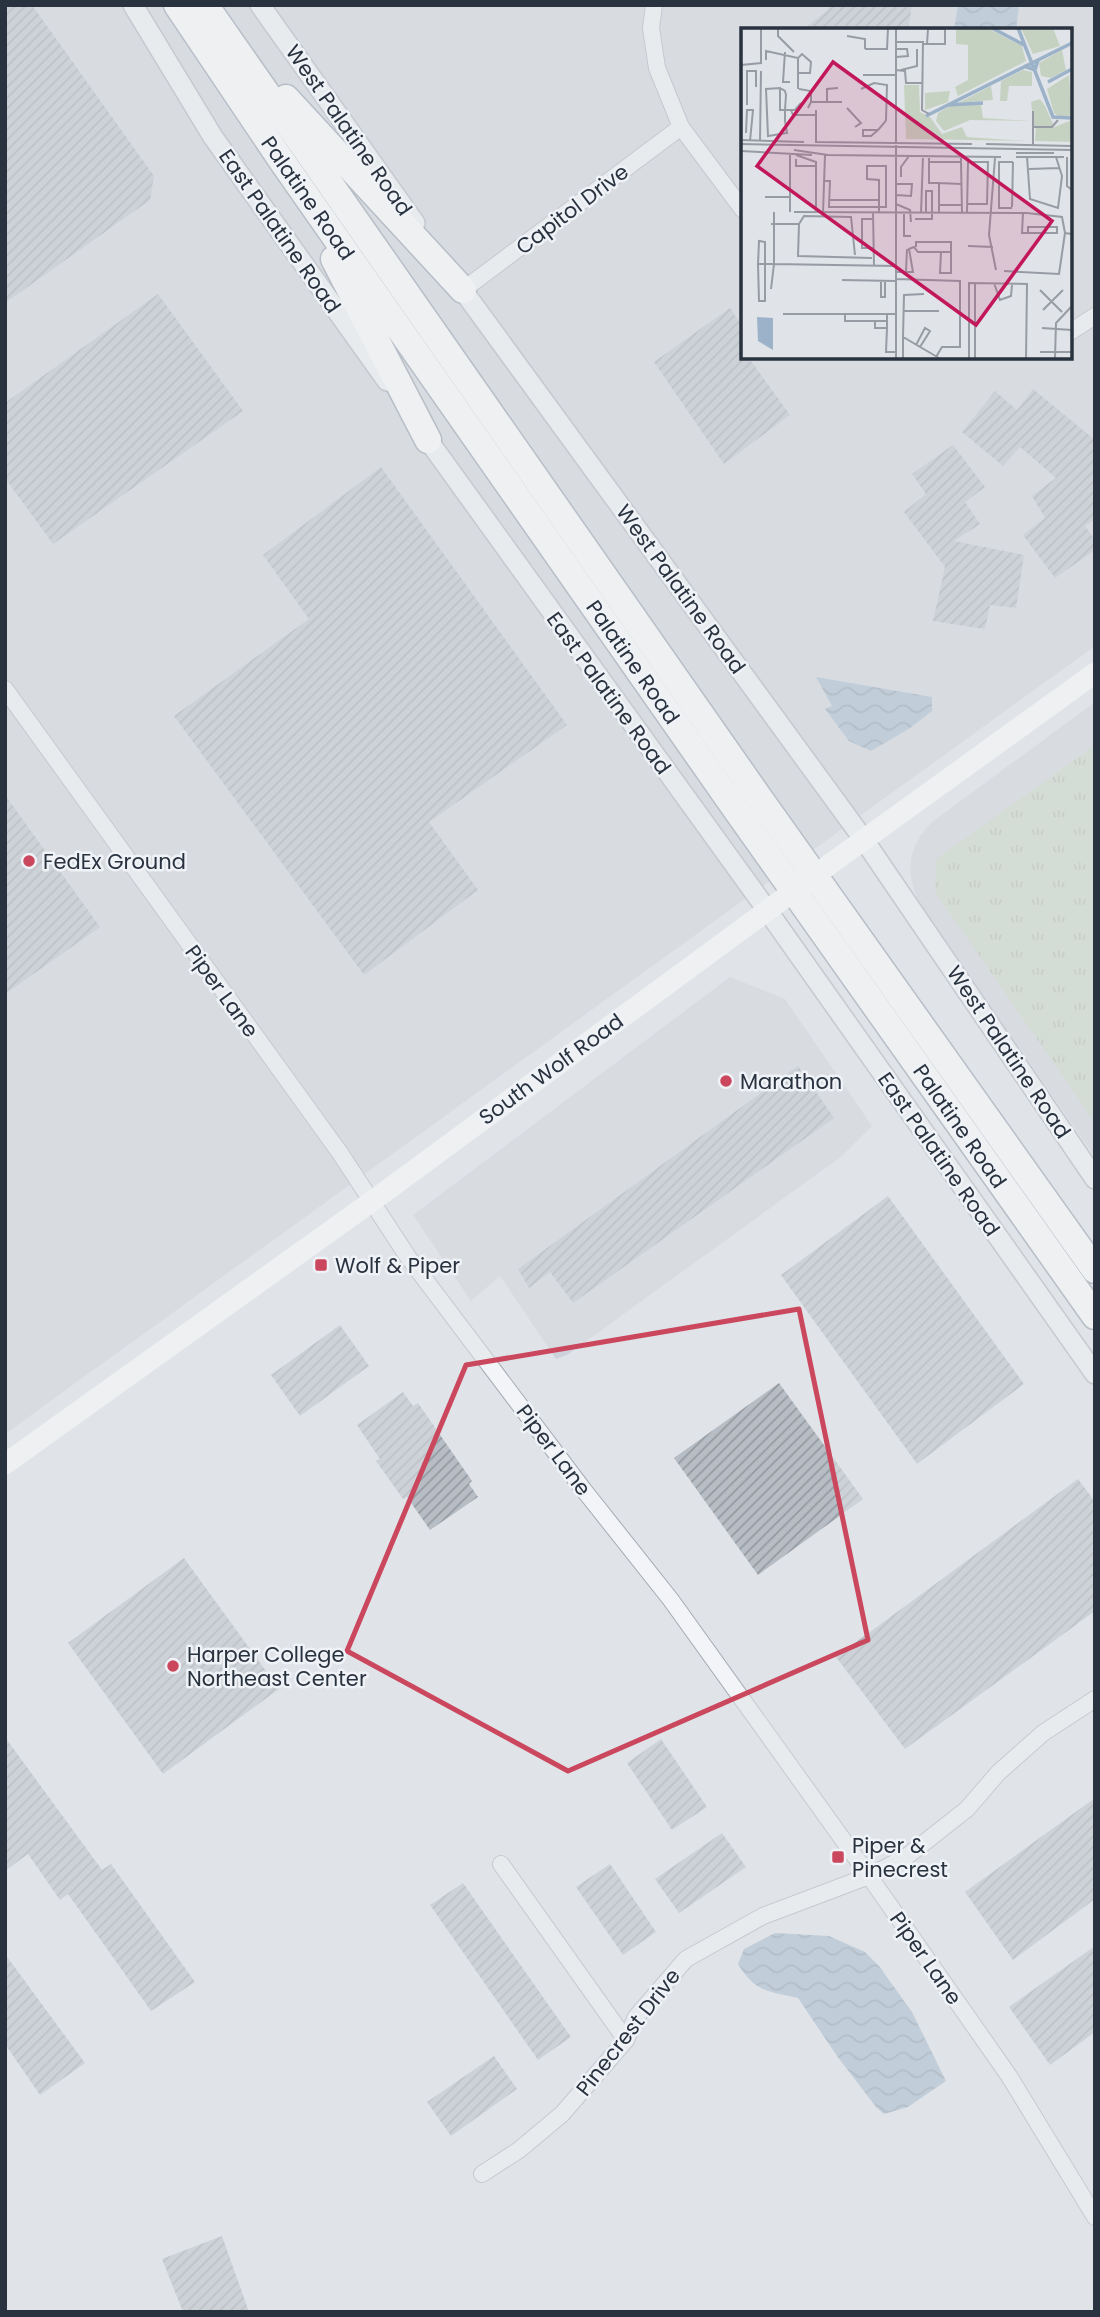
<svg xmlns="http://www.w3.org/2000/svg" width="1100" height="2317" font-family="Poppins,sans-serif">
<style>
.built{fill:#ced2da;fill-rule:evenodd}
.grass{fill:url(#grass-tufts)}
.water{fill:url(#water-waves)}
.building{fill:url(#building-hatch)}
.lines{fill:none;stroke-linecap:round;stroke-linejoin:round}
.minor-casing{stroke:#a5aab2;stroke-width:18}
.tertiary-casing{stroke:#a5aab2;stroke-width:22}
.trunk-casing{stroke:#87919f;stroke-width:29}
.minor{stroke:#f2f4f7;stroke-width:16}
.tertiary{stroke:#f2f4f7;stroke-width:19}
.secondary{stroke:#fff;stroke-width:21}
.trunk{stroke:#fff;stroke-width:26}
.secondary-bridge{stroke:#fff;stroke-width:21}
.marked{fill:none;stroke:#cb475e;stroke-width:5;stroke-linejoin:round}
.poi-dot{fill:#cb475e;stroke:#eff2f6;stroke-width:2.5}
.labels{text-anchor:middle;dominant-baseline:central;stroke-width:5;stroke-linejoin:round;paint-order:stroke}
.street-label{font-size:21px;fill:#29323f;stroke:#eff2f6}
.poi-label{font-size:21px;fill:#29323f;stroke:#eff2f6;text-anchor:start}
.inset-river{fill:none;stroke:#9bb2c8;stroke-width:3.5}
.inset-road{fill:none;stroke:#979ca4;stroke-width:2}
.view{fill:#c2185b;fill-opacity:0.15;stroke:#c2185b;stroke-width:3.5}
.inset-edge{fill:none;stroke:#29323f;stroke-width:3.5}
</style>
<defs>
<pattern id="grass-tufts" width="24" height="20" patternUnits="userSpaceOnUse" patternTransform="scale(1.75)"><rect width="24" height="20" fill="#c6d2c1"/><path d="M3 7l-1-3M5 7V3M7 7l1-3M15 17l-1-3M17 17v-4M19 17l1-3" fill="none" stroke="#aab5a7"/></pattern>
<pattern id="water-waves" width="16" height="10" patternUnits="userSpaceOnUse" patternTransform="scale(1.75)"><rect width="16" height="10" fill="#9bb2c8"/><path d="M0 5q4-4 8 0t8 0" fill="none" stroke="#7e91a4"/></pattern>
<pattern id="building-hatch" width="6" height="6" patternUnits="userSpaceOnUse" patternTransform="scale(1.75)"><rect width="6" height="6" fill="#b7bdc5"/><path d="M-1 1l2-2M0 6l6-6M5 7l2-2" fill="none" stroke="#959aa1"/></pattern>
</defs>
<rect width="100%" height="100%" fill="#e0e3e8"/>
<!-- built -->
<g class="built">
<path d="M5 5H1095V646L5 1434ZM743 30H1070V357H743Z"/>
<polygon points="1095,702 1095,1157 924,911 914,891 910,871 912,853 920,836 932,822"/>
<polygon points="730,977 785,999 872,1126 842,1156 567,1355 556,1359 500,1276 471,1301 413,1215"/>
</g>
<!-- grass -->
<polygon class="grass" points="1095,745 1095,1123 935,892 936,859"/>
<!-- water -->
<g class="water">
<polygon points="958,5 1019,5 1016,30 954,30"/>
<polygon points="816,677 932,697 932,711 910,728 871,751 849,741 825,709 832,706"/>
<path d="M775 1933 829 1936 865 1952 879 1966 912 2012 946 2081 908 2107 884 2114 876 2107 837 2056 798 1998C767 1991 755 1992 738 1964L744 1949Z"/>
</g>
<!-- building -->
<g class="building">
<polygon points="5,5 32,5 154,176 150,200 5,303"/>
<polygon points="829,5 912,5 908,30 802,30 828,10"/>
<polygon points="158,294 243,411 53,544 5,478 5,403"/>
<polygon points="730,308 743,327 743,357 748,357 790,415 724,464 654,362"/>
<polygon points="1033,389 1095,440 1095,519 1085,526 1095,540 1095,550 1055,578 1023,535 1045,518 1032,496 1056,478 1020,447 1003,466 962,432 995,391 1017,410"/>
<polygon points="953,445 985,487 965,502 980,524 954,541 1024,555 1016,608 990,605 985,629 933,621 945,567 904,512 926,494 912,474"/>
<polygon points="381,467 567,725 429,822 478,890 364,975 174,716 309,619 263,555"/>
<polygon points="5,795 100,927 5,994"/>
<polygon points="798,1066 834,1118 573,1303 550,1272 529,1288 518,1269"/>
<polygon points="888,1196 1024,1384 917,1464 781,1275"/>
<polygon points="340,1325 369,1366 300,1416 271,1375"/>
<polygon points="779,1383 863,1499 758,1575 674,1458"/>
<polygon points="403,1392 413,1406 418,1403 472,1481 469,1484 478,1497 430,1530 407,1497 403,1499 376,1461 380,1459 357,1425"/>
<polygon points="1078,1479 1095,1502 1095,1611 905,1749 836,1657"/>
<polygon points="184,1558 279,1689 163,1774 68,1643"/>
<polygon points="5,1737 102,1870 111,1864 195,1982 151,2011 68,1894 60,1900 28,1854 5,1871"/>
<polygon points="661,1739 707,1807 672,1830 627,1763"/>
<polygon points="1095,1798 1095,1899 1013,1960 965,1892"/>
<polygon points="722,1833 746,1867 679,1913 655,1879"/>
<polygon points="610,1864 656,1932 623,1955 576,1887"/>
<polygon points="463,1883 571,2037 538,2060 430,1905"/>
<polygon points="1095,1946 1095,2032 1050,2065 1009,2007"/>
<polygon points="5,1954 85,2063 40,2095 5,2044"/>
<polygon points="494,2056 517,2089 451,2136 427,2102"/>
<polygon points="222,2236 249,2312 183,2312 162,2259"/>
</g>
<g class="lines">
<!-- minor casing -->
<g class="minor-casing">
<g id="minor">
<polyline points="654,5 651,28 657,68 681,127 743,210"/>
<polyline points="463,290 681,127"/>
<polyline points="1070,332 1095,316"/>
<polyline points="5,689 340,1153 408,1257 583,1489 671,1600 869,1876 1009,2076 1095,2217"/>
<polyline points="501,1864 626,2040"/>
<polyline points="482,2174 519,2150 562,2114 626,2040 636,2017 686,1959 763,1916 869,1876 906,1857 967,1809 998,1773 1043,1733 1095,1699"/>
</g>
</g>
<!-- tertiary casing -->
<g class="tertiary-casing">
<g id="tertiary">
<polyline points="133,5 213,137 387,381"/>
<polyline points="260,5 415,223"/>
<polyline points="456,281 864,840 1095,1179"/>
<polyline points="420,429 767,910 1095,1374"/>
</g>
</g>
<!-- trunk casing -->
<g class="trunk-casing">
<g id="trunk">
<polyline points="177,5 284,164 737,811 1095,1316"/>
<polyline points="205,5 760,799 1095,1270"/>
<polyline points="286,98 463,290"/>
<polyline points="334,259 428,440"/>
</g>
</g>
<!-- minor -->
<use href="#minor" class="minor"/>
<!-- tertiary -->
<use href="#tertiary" class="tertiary"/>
<!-- secondary -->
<g class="secondary">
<polyline points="833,862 1095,673"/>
<polyline points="5,1464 371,1202 787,896"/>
</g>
<!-- trunk -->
<use href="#trunk" class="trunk"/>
<!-- secondary-bridge -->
<polyline class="secondary-bridge" points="787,896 833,862"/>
</g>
<!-- marked area -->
<path d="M0 0H1100V2317H0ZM799 1309 868 1640 568 1771 347 1651 466 1365Z" fill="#e0e3e8" fill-opacity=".55" fill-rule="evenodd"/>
<path class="marked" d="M799 1309 868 1640 568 1771 347 1651 466 1365Z"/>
<!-- markers -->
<g class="poi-dot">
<circle cx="29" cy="861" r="7"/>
<circle cx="726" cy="1081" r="7"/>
<rect x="314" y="1258" width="14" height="14" rx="3.5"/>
<circle cx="173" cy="1666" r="7"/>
<rect x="831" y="1850" width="14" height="14" rx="3.5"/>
</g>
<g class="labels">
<!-- street labels -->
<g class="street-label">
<text transform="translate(349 130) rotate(55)">West Palatine Road</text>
<text transform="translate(308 198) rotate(55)">Palatine Road</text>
<text transform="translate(572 209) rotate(-37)">Capitol Drive</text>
<text transform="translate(280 231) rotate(55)">East Palatine Road</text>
<text transform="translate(681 589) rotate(54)">West Palatine Road</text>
<text transform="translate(633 662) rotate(55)">Palatine Road</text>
<text transform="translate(609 693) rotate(54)">East Palatine Road</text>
<text transform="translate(222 991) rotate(54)">Piper Lane</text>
<text transform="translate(1009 1052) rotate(56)">West Palatine Road</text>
<text transform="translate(551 1069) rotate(-36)">South Wolf Road</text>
<text transform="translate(960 1126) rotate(55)">Palatine Road</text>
<text transform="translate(939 1154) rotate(55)">East Palatine Road</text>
<text transform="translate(554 1450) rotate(53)">Piper Lane</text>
<text transform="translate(926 1958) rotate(55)">Piper Lane</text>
<text transform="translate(628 2032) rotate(-52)">Pinecrest Drive</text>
</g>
<!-- poi labels -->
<g class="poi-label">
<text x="43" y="861">FedEx Ground</text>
<text x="740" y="1081">Marathon</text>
<text x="335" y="1265">Wolf &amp; Piper</text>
<text x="187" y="1654">Harper College<tspan x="187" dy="24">Northeast Center</tspan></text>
<text x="852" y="1845">Piper &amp;<tspan x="852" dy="24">Pinecrest</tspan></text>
</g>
</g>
<!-- overview -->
<g transform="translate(741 28)">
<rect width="331" height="331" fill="#e0e3e8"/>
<path d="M215 0H246L281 18 285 33 217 68 214 59 227 52V17L215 16ZM280 0H312L319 18 292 26ZM321 22 325 42 310 50 300 48 298 35ZM282 42 291 44V58H268L266 73H259L260 53ZM328 47 331 87 320 90 313 85 306 61ZM163 57H178L179 84 189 89 201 106 221 99 226 109 285 113 165 111ZM250 58 252 72 217 75 223 72ZM209 63 207 74 184 82V65ZM299 71 304 78 313 98H293L290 74ZM240 76 242 90 290 93 229 92 203 103 195 93 197 85 209 78ZM331 92V114L294 113 295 100H311Z" fill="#c6d2c1"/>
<path d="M16 289 32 290V322L17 313Z" fill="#9bb2c8"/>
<path class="inset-river" d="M251 0 283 17M277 0 312 89 331 90M283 38 294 42 297 32M307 54 331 41M206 77 242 75M185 88 331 15"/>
<path class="inset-road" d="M37 0V8L53 24M106 8 124 11V21M156 14H182L181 82 188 86M182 16H204V1H187L186 16M124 21H146L147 0M44 24 42 54H49M155 29 167 28 166 21H156M25 32V23L57 30V61M0 37 20 35V0M155 42 164 43 165 55H182M160 42 176 38V21M57 45H69L70 34 61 26 57 30M122 47H155M39 60 44 63 45 67 44 82V93L46 105 27 108 25 61 39 60V82H54L60 75M58 61 70 63V74M120 61 133 55 146 57 145 92 144 94 137 102 130 108H122V102H137M86 74V61L97 60M6 77V43H15V59M67 80 70 74H101M106 80 120 95 114 99M50 82 52 87H75M75 82V114M292 83V117M291 99H311L317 92M5 105 6 82H12L9 113M0 112 63 114M19 113 20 43M74 114 231 116M0 116 331 122M245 116 331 118M53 122 87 127M0 123 71 127M275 125H313M55 127 75 134V185M86 127 260 129M188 128V155H198V185M275 129H323M286 129 289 171 317 180 321 148 315 129M326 129V158L331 162M254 130 248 207 255 242M55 131V138H75M188 134H220V129M220 134 221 184M288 141 318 140M160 149V139L168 128M83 153H89L88 179H145V138H126V151L138 152V185M198 155 220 156M155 156H171L170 168 155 167M24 169H49M89 172H138M155 176 169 182 170 194M226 176H246L247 134H227M198 177H221M271 179 272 134M271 180H258V134H272M33 184V236L155 238M49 184V127M53 184 286 185 321 189 324 205 331 206M226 184 227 134M82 185 84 127M132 185 133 237M180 185 182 128M282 185 281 205H316V199H287V205M163 186V208H170M131 191H121V220H132M174 191H191V163H185V185M30 196H58L57 228 131 230M58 196 63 188 110 189 114 227M227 218 252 219M175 219V214H210V245H199L200 224M17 236 18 273H24V214L18 213 17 236H33L30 261M165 243 166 221M263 243 318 246 324 205M155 244H172L168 221 173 219 177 224H209M155 251 219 253V319H201L195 329M101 252 155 253M140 253V269H144V253M253 255 259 272 270 268 271 257M299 262 321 284M302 282 322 262M162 283H198M42 286H155M104 286V293H146V286M134 293V300H146V293M146 300 145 324H155M301 300 331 302M162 309 163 267 183 266M175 317 184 300 189 303 179 319M299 324H331M155 330V0M162 330V309L198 330M228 330V255L286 256 285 330M234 330V255M314 330 315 295 331 278"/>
<path class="view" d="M92 34 311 193 235 297 16 138Z"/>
<rect width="331" height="331" class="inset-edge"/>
</g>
<!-- border -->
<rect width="1100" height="2317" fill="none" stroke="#29323f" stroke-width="14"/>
</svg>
